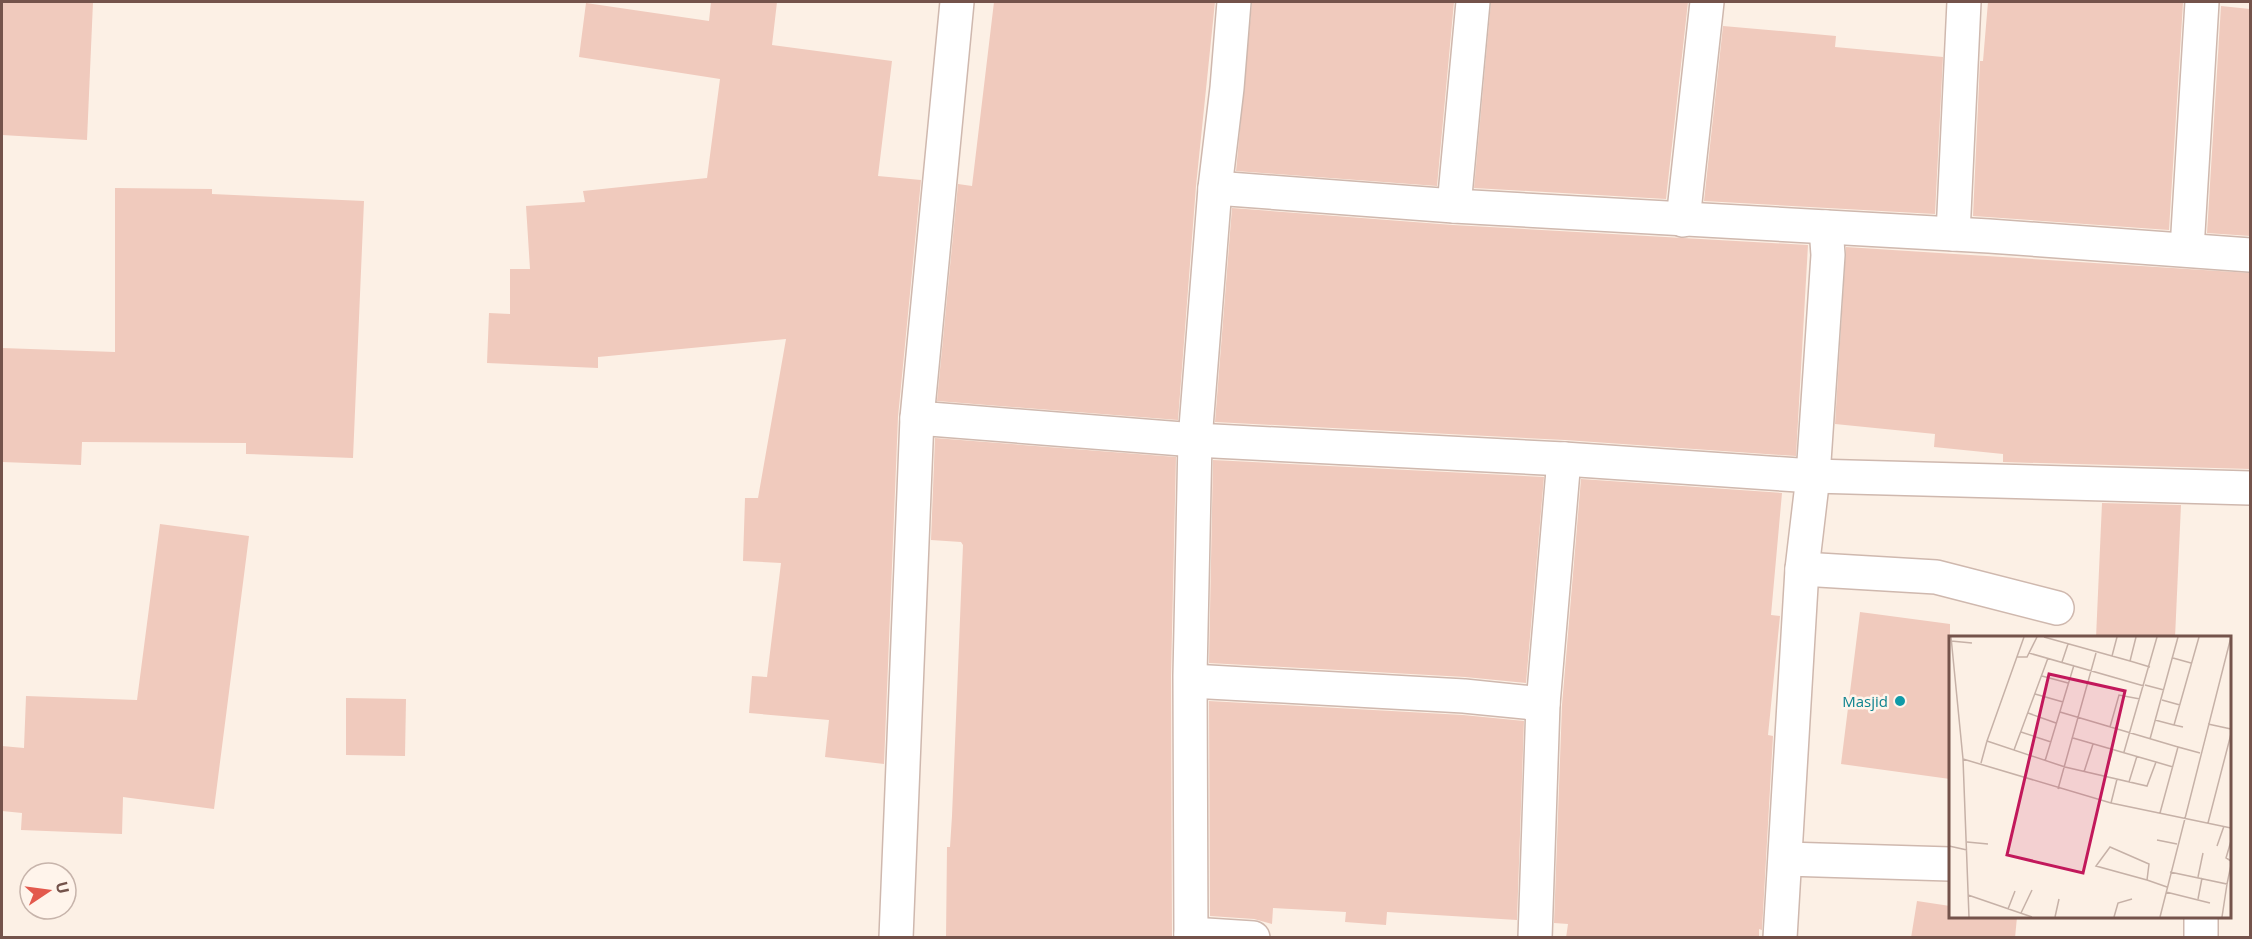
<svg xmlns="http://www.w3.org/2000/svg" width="2252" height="939" font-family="'Open Sans',sans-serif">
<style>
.building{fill:#f0cabd}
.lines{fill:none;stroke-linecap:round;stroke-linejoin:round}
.minor-casing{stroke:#cfb8ae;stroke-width:36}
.minor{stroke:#fff;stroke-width:33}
.culture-dot{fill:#0f9aa8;stroke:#fff4eb;stroke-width:2}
.labels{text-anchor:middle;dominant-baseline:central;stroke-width:5;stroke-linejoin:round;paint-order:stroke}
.culture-label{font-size:15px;fill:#0d838f;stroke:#fff4eb;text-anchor:end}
.inset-road{fill:none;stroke:#c6b1a7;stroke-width:1.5}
.view{fill:#c2185b;fill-opacity:0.15;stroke:#c2185b;stroke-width:3}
.inset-edge{fill:none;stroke:#74534b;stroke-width:3}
</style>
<rect width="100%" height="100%" fill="#fcf0e5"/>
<!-- building -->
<g class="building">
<polygon points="2,2 93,2 87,140 2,135"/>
<polygon points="711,2 777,2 772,45 892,61 878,176 921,180 898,417 884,764 825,757 829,720 749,713 752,676 767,677 781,563 743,561 745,498 758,498 786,339 598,357 598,368 487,363 489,313 510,314 510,269 530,269 526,206 585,202 583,191 707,178 720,79 579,57 586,3 709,21"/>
<polygon points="994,2 1215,2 1196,186 1178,420 937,401 958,184 972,186"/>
<polygon points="1252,2 1454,2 1437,186 1236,171"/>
<polygon points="1491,2 1688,2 1666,199 1474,188"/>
<polygon points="1988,2 2183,3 2169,230 1973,216 1980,61 1983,61"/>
<polygon points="2221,6 2250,9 2250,236 2207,233"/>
<polygon points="1723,26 1836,36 1835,47 1943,57 1935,214 1704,201"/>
<polygon points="115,188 212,189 212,194 364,201 353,458 246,454 246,443 82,442 81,465 2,462 2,348 115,352"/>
<polygon points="1232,208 1453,225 1808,245 1796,456 1565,440 1215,422"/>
<polygon points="1846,247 2250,273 2250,469 2003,462 2003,454 1934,447 1935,434 1835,424"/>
<polygon points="935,438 1176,457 1171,676 1172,938 946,938 947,847 950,847 952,816 963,545 961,542 931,540"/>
<polygon points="1213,460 1544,477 1526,683 1465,677 1209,663"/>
<polygon points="1581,479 1782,493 1771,615 1780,616 1768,735 1773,736 1762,930 1759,929 1759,938 1566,938 1568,924 1554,923 1562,705"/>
<polygon points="2102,503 2181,505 2175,638 2096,638"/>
<polygon points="160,524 249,536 214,809 123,797 122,834 21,830 22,813 2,811 2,746 24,748 26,696 137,700"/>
<polygon points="1860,612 1950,624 1950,779 1841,764"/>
<polygon points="346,698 406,699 405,756 346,755"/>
<polygon points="1209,701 1463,715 1524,721 1517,920 1387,912 1386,925 1345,922 1346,912 1273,908 1272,924 1254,919 1210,916"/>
<polygon points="1917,901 1950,906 1950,916 2017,917 2015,938 1911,938"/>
</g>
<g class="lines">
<!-- minor casing -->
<g class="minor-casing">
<g id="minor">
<polyline points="1215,188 1454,206 1989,236 2250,255"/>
<polyline points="1454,206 1473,2"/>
<polyline points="1683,220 1707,2"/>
<polyline points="1953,234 1964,2"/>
<polyline points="2187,249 2202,2"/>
<polyline points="917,418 1195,440 1564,459 1813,476 2250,488"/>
<polyline points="1802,569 1936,577 2057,608"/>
<polyline points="1191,681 1464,696 1543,704"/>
<polyline points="1786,859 1950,864"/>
<polyline points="1191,934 1253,938"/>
<polyline points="896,938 917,418 957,2"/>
<polyline points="1191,938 1190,676 1195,440 1215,188 1227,88 1234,2"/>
<polyline points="1535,938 1543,704 1564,459"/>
<polyline points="1780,938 1802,569 1813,476 1828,255 1826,227"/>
<polyline points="2201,938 2201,916"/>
</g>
</g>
<!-- minor -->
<use href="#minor" class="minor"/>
</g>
<!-- markers -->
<circle class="culture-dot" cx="1900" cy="701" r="6"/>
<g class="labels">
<!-- culture labels -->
<g class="culture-label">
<text x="1888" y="701">Masjid</text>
</g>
</g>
<!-- overview -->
<g transform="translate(1949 636)">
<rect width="282" height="282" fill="#fcf0e5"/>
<path class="inset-road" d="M2 1 14 123 20 281M75 1 38 105 116 131 198 150 207 126 224 131M95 1 181 25M187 1 181 25 201 31M2 5 23 7M80 17 195 50M163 20 168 1M68 21H78L88 1M224 22 242 27M113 26 119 8M93 40 119 47M196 49 215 54M86 58 114 66M213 64 231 69M111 76 229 111M79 77 107 87M206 84 225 89M259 88 282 93M161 91 170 59 191 63M234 91 225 89 250 1M72 96 102 106M124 102 207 126M201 103 229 1M65 114 99 22M175 116 208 1M14 123 162 167 282 192M96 125 125 29M32 127 38 105M135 136 144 108M156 140 164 113M180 146 188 120M109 153 147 17M162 167 168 143M211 177 229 111 251 117M259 187 282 98M208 204 228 208M282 205 277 222 282 225M18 206 39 208M0 210 18 214M268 210 275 190M161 211 200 228 198 244 147 230ZM221 236 278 248 282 229M249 241 254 217M198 244 218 251M217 256 261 267M19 259 83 281M249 263 253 242M59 273 66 255M72 277 83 254M106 281 110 263M165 281 169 267 183 263M211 281 282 1M273 281 278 248"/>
<path class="view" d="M100 38 176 55 134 237 58 219Z"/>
<rect width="282" height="282" class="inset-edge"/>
</g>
<!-- border -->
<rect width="2252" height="939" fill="none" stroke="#74534b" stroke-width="6"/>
<!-- north arrow -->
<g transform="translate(48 891) rotate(77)"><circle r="28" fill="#fff4eb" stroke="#c7b4ab" stroke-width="1.5"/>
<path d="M0-4.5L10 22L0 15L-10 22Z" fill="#e3594d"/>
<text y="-9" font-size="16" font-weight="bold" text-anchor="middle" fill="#74534b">U</text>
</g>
</svg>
